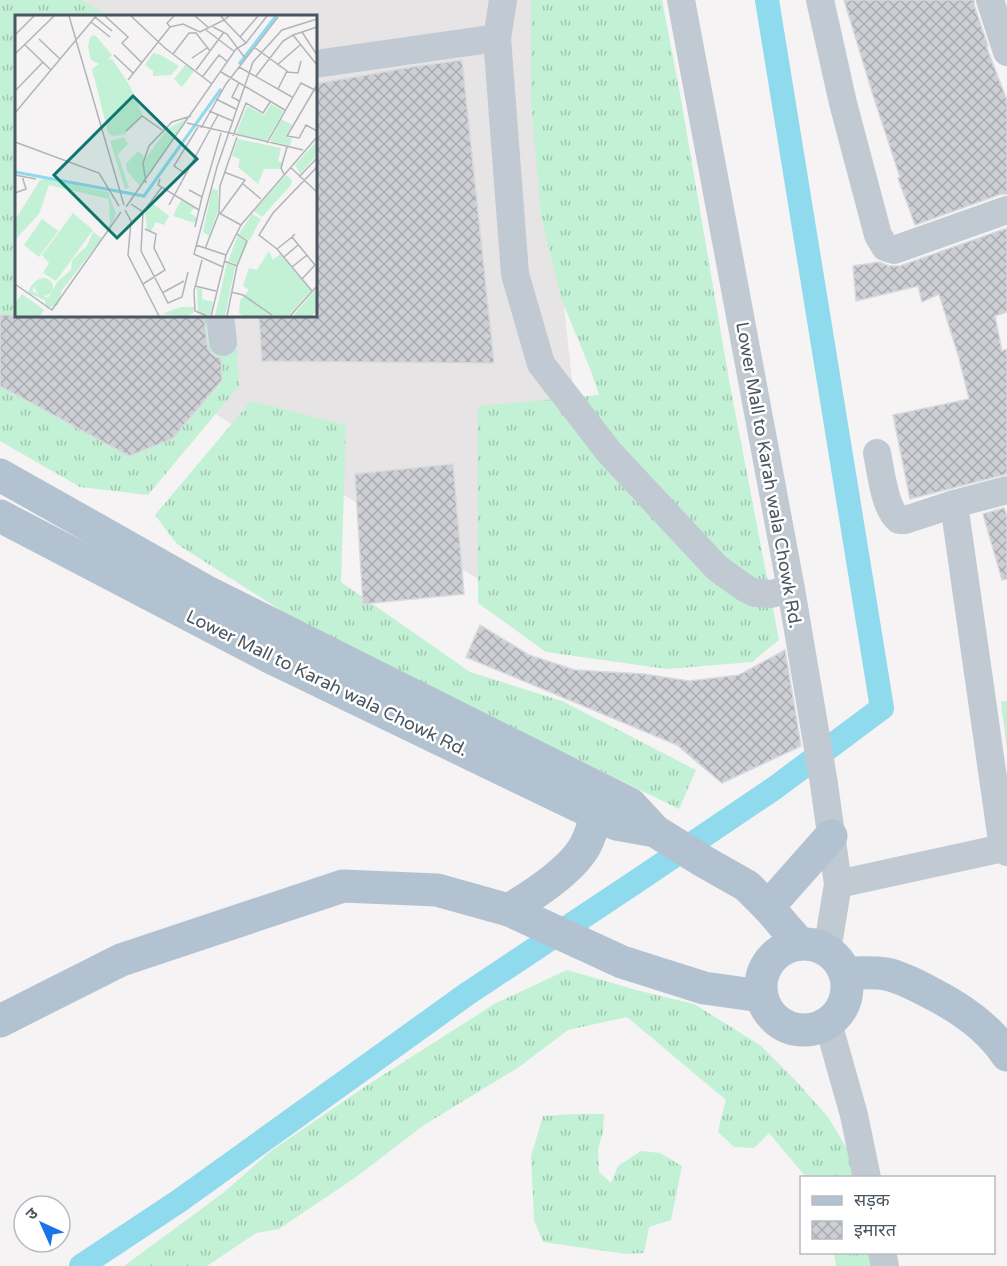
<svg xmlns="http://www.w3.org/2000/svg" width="1007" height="1266" font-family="'Varela Round','Noto Sans Devanagari',sans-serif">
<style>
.education{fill:#e6e4e5}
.grass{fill:url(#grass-tufts)}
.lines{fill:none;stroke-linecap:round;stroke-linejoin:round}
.canal{stroke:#90daee;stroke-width:24}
.building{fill:url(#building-cross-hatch);stroke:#d7d9de;stroke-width:1.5}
.minor{stroke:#c1cad2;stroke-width:28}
.major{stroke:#b3c2d1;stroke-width:33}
.labels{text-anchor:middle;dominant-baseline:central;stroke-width:5;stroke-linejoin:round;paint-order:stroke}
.street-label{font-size:18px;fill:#4a5661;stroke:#fff}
.inset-river{fill:none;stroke:#90daee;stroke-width:3}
.inset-road{fill:none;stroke:#b1b4b9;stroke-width:1.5}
.view{fill:#0f766e;fill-opacity:0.15;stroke:#0f766e;stroke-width:3}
.inset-edge{fill:none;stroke:#4a5661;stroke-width:3}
</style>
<defs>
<pattern id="grass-tufts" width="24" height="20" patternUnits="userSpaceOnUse" patternTransform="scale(1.5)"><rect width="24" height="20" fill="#c3f1d5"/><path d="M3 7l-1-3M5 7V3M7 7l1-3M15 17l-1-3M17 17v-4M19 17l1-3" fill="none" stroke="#a0c6b0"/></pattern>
<pattern id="building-cross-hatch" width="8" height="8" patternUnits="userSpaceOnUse" patternTransform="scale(1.5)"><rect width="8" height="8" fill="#cdcfd5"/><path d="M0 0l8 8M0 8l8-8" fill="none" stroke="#a8abb0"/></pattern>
</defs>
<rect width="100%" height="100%" fill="#f5f3f3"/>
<!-- education -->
<polygon class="education" points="73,0 532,0 536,55 573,388 529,611 107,346 101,315 315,315 315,16 74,16"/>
<!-- grass -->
<g class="grass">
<polygon points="0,0 81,0 111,16 16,16 16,315 235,315 239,386 148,495 80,487 0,441"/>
<polygon points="531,0 662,0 681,99 729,380 779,640 752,662 667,669 546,652 478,603 478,406 599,395 591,371 561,298 541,216 531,100"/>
<polygon points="251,401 346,425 341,582 470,672 562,701 696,770 679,809 307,627 177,544 155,515"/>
<polygon points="1007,701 1007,750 1001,702"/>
<polygon points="567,970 640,991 694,1004 760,1045 796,1081 828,1117 864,1177 806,1177 769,1133 754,1148 734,1147 718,1132 721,1118 726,1100 627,1017 568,1030 519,1067 424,1125 356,1177 279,1229 256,1233 207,1266 124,1266 223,1193 271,1151 366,1086 496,1003"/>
<polygon points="575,1114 604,1114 603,1132 598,1149 599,1172 611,1183 618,1166 641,1151 660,1153 682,1166 671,1220 649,1227 644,1253 626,1254 543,1242 534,1220 531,1156 543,1116"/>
<polygon points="834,1253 887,1253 890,1266 836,1266"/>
</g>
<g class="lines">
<!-- canal -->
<polyline class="canal" points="81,1266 179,1201 467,994 634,883 776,787 882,708 767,0"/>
</g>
<!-- building -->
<g class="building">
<polygon points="844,0 974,0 974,5 988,46 986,46 1007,100 1007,194 1001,194 915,225 898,178 900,177 873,95"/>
<polygon points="462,60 494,363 262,361 259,315 315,315 315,84 412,67"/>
<polygon points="1007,228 1007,312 995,316 1002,351 1007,349 1007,474 910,499 893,415 969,399 959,358 939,294 922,302 918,286 856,301 853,266 879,262 889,266 900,266"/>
<polygon points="0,315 204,315 207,344 210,352 216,357 221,358 222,380 172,439 129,456 0,386"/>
<polygon points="453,464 464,594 363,604 355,474"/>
<polygon points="1004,508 1007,516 1007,579 1002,580 983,514"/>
<polygon points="480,625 529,655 575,670 644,674 689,681 739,675 785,650 801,746 722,783 677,745 466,657"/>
</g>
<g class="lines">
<!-- minor -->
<g class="minor">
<polyline points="503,0 497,38 515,274 541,364 609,452 717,568 745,588 755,593 771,594 791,589"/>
<polyline points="681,0 791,589 824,784 838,884 827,951"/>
<polyline points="820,0 843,103 878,235 885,247 894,250 1007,210"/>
<polyline points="990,0 1007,52"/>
<polyline points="315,64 497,38"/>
<polyline points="220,315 223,342"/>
<path d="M877 453C881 471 884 508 899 520H905L954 504 1007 490"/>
<polyline points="954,504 1003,848"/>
<polyline points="838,884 1003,848 1007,852"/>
<polyline points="828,1023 854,1115 867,1178"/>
<polyline points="882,1252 885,1266"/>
</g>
<!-- major -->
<g class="major">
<polyline points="0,475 209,593 630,804 655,831"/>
<polyline points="0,516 276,660 616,824 655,831 703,861 747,886 768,907 800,944"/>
<polyline points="768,907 831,836"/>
<path d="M509 910C533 895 571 871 585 846 590 837 593 825 597 815"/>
<circle cx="804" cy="987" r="43"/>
<path d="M845 973C858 973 873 972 886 974 901 977 916 985 929 992 959 1007 988 1026 1007 1055"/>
<polyline points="0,1021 121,960 343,886 437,890 509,910 622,962 704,988 761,996"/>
</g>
</g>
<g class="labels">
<!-- street labels -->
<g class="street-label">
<text transform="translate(769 475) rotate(80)">Lower Mall to Karah wala Chowk Rd.</text>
<text transform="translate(327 683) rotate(26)">Lower Mall to Karah wala Chowk Rd.</text>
</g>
</g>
<!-- overview -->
<g transform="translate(15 15)">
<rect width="302" height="302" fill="#f5f3f3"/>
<path d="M80 20 97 40 93 45 97 44 115 71 128 101 109 120 97 121 93 117 77 54 84 49 76 45 73 32 75 22ZM138 38 146 40 164 51 156 60 138 61V56L130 50ZM171 49 180 55 167 72 159 64ZM256 89 269 96 252 126 221 119 232 91 249 100ZM173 103 127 170H124L112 156 111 149 123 136 131 143 152 114ZM266 104 277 110 270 122 277 123 275 131 255 126ZM109 122 113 129 103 139 114 173 110 174 95 126ZM223 124 266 133 263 146 268 148 267 154H249L243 169 223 152 225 144 217 141ZM301 127V141L285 159 280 150ZM271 160 277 165 276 170 247 202 239 196ZM31 164 93 177 101 199 90 223 95 208 94 184 34 170 24 199 0 225V205L25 165ZM197 174 203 175V196L194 221 188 217ZM166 185 179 193 175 198 182 203 180 208 158 201ZM137 188 154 201 149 210 141 207 136 216 132 214 130 197ZM237 199 246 204 234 226 224 219ZM223 220 233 227 223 250 213 246ZM254 236 258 245 265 239 296 276 273 301H228L224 298 225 285 234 275 228 271 234 253 242 255ZM182 273 187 274V284L198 287 195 300 183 298ZM166 292H179L178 298 171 301 147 299Z" fill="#c3f1d5"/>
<path d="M78 217 87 223 47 275 43 290 31 293 30 285 13 278 16 271 26 261 17 276 33 283 43 266 56 255 57 245 72 231ZM212 248 220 252 210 301H200ZM301 274V297L297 301H278Z" fill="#c3f1d5"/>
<path d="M58 198 78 215 41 266 28 258 34 248 27 240ZM27 204 43 216 24 242 9 230ZM20 272a9 9 0 1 1 18 0a9 9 0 1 1-18 0ZM7 279 29 295 25 301H0V288Z" fill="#c3f1d5"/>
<path class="inset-river" d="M224 49 261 1M0 157 129 181 206 74"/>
<path class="inset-road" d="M54 1 109 190M90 1 113 22 107 28 127 48M116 1 150 33 197 69M159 1 152 8 155 12 168 9 185 17 209 5 206 1M180 1 194 13M80 2 97 16M76 7 95 22M198 12 212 19 230 43M191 15 220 37M287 17 302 40M181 18 195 36M0 20 19 1M278 20 302 12M225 22 243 1M24 24 45 44M231 28 252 1M9 29 36 55M239 32 272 56 263 74M0 39 39 1M158 39 174 18H182M99 40 119 59M177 43 192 33M262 50 285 30M224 52 277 82M181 55 209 17M206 57 270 95M272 57 283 58 286 46M188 61 204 40 213 47M241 61 268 26 278 20 302 50M113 65 155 12M224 68 217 82 224 86M302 70 272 121 284 123 291 110 302 116M0 76 28 47M201 84 221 94M194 96 218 106M0 98 81 1M172 108 288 135M186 113 211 69 263 2M111 116 127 101 147 115M218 121 231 88 248 98 255 87M0 127 84 158 104 191M252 128 286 68 302 76M275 152 302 177M171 159 159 151 183 112M269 159 266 153 272 132M0 160 21 164M284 162 302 143M145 164 143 170 184 195M131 168 128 148 134 131 157 107 176 101M228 169 246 184M174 175 187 182 206 118M0 178 11 174 7 161M116 189 128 197 126 236 153 288 167 282 173 257M154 190 203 100M111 192 221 34 231 28 209 5 214 1M110 195 116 206 113 240 144 301M128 197 147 172M204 198 226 210M205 199 230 165 209 157M180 212 187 182M280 219 277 222 300 250 287 264M181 230 211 240M190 234 204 198 205 171 222 122M262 234 277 222M269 242 283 230M187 245 179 276 180 296 192 301M209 246 222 251 212 301M222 251 232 226 222 219M208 252 179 239 202 152 238 47 267 15 302 4M277 252 292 240M0 269 37 295 106 197M128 269 150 255 139 233 141 219 130 214M180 271 201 276M297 276 262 234 244 220 258 198 302 152M216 277 228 280 257 300M147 278 169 266M196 301 211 240 226 210 302 122M275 301 302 271"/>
<path class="view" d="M118 81 182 144 102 223 39 160Z"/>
<rect width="302" height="302" class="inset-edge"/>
</g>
<!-- legend -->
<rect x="800" y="1176" width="195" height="78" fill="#ffffff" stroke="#b7bbc0" stroke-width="1.5"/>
<rect x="812" y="1196" width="30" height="9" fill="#b3c2d1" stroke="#b7bbc0" stroke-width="1.5"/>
<text x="854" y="1206" font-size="18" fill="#4a5661">सड़क</text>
<rect x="812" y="1221" width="30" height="18" fill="url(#building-cross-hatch)" stroke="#b7bbc0" stroke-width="1.5"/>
<text x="854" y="1236" font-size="18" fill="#4a5661">इमारत</text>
<!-- north arrow -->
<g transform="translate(42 1224) rotate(315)"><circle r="28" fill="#ffffff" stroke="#b7bbc0" stroke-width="1.5"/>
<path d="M0-4.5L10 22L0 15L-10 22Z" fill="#1a73e8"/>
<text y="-9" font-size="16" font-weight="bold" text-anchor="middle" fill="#4a5661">उ</text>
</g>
</svg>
